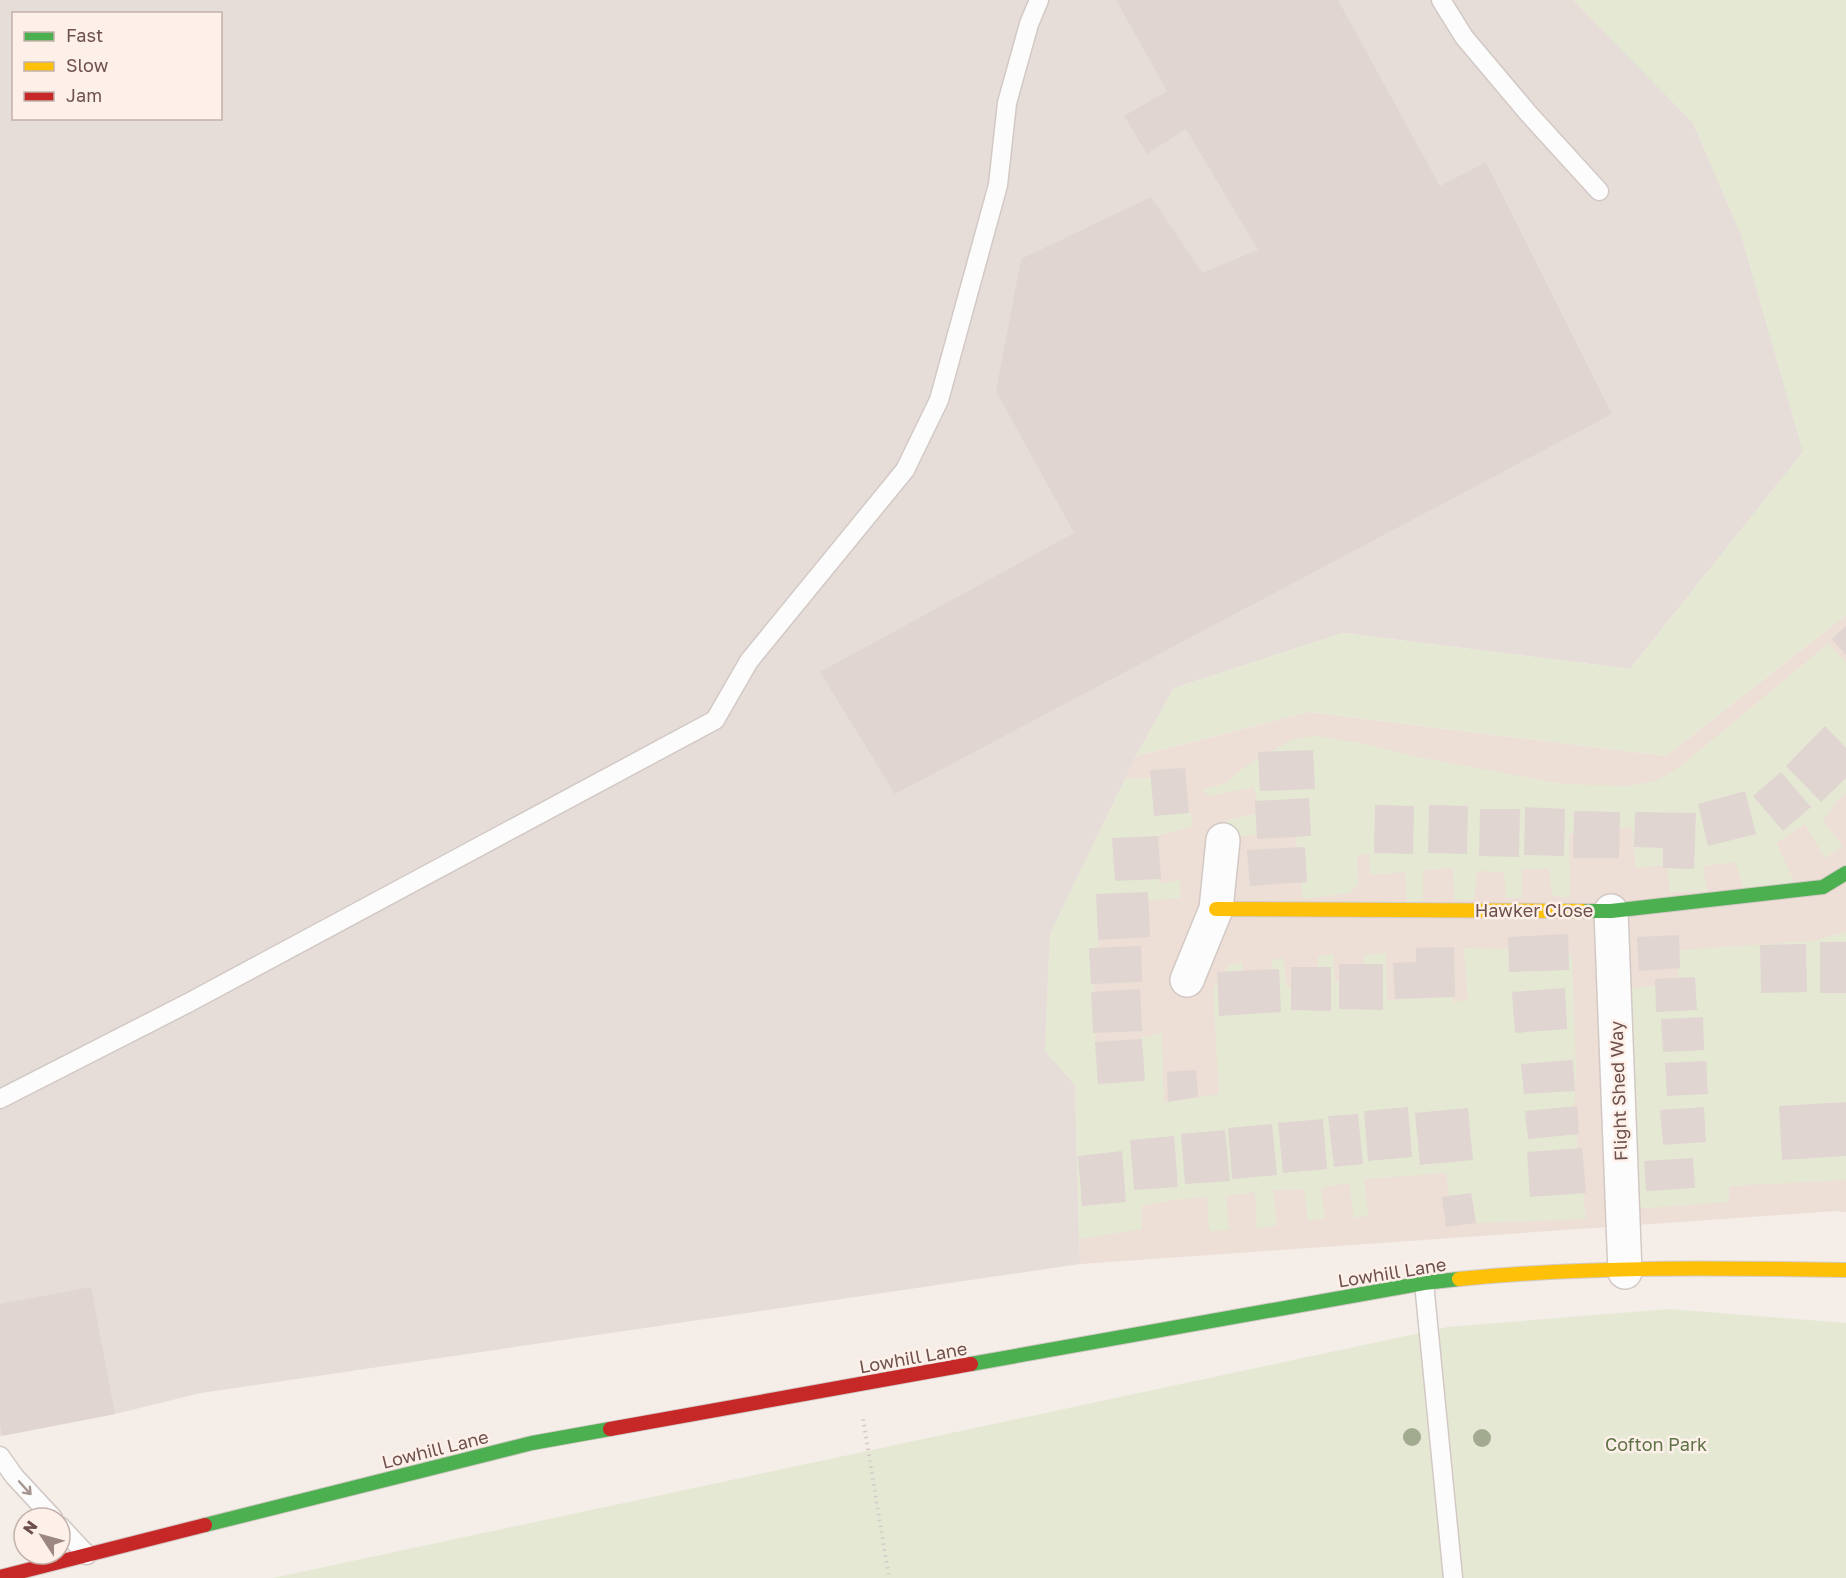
<svg xmlns="http://www.w3.org/2000/svg" width="1846" height="1578" font-family="'Golos Text',sans-serif">
<style>
.residential{fill:#edded6}
.industrial{fill:#e6ddd9;fill-rule:evenodd}
.green{fill:#e5e9d4}
.building{fill:#e0d5d1}
.lines{fill:none;stroke-linecap:round;stroke-linejoin:round}
.lane-casing{stroke:#d2c9c5;stroke-width:21}
.street-casing{stroke:#d2c9c5;stroke-width:36}
.fast-casing{stroke:#d3c9c5;stroke-width:16}
.slow-casing{stroke:#d3c9c5;stroke-width:16}
.jam-casing{stroke:#d3c9c5;stroke-width:16}
.path{stroke:#d5ccca;stroke-width:4;stroke-dasharray:1.5 4.5;stroke-linecap:butt}
.lane{stroke:#fdfcfc;stroke-width:18}
.street{stroke:#fdfcfc;stroke-width:33}
.fast{stroke:#4caf50;stroke-width:14}
.slow{stroke:#ffc107;stroke-width:14}
.jam{stroke:#c62828;stroke-width:14}
.tree{fill:#a2aa8f}
.oneway{stroke:#a79592}
.labels{text-anchor:middle;dominant-baseline:central;stroke-width:5;stroke-linejoin:round;paint-order:stroke}
.street-label{font-size:18px;fill:#6e504c;stroke:#fdf0e9}
.park-label{font-size:18px;fill:#5e7346;stroke:#fdf0e9}
</style>
<rect width="100%" height="100%" fill="#f4ede8"/>
<!-- residential -->
<polygon class="residential" points="1846,615 1846,1212 1836,1211 1080,1264 1075,1085 1045,1051 1050,934 1136,756 1309,712 1666,756"/>
<!-- industrial -->
<path class="industrial" d="M0 0H1846V398L1630 669 1343 633 1174 688 1136 756 1050 934 1045 1050 1075 1085 1080 1264 201 1393 115 1414 0 1436ZM14 14H220V118H14Z"/>
<!-- green -->
<g class="green">
<polygon points="1573,0 1846,0 1846,615 1666,756 1309,712 1136,756 1174,688 1343,633 1630,669 1803,452 1741,235 1693,123"/>
<polygon points="1829,643 1846,663 1846,793 1837,801 1823,821 1843,846 1825,858 1805,824 1776,843 1794,881 1745,893 1735,862 1703,866 1707,891 1670,893 1667,865 1636,868 1632,827 1569,834 1570,898 1552,896 1549,869 1522,869 1522,898 1506,898 1504,872 1477,871 1474,900 1454,900 1453,868 1423,870 1423,901 1407,903 1405,872 1370,875 1369,854 1357,855 1358,884 1350,893 1303,899 1295,832 1226,837 1220,829 1228,820 1260,813 1254,787 1210,796 1202,790 1226,783 1243,768 1291,740 1315,736 1366,744 1418,757 1563,784 1629,786 1658,780 1682,765"/>
<polygon points="1182,776 1193,826 1158,836 1159,884 1180,880 1181,898 1097,905 1099,962 1093,963 1096,1049 1162,1033 1164,1103 1219,1094 1213,988 1229,965 1242,962 1244,980 1273,975 1272,960 1283,958 1287,988 1318,976 1318,956 1333,954 1335,982 1365,974 1364,955 1386,953 1387,1000 1452,997 1453,1002 1468,1000 1464,948 1559,950 1572,955 1576,1070 1574,1114 1586,1219 1476,1223 1472,1193 1449,1196 1446,1173 1364,1179 1368,1216 1354,1218 1349,1183 1321,1188 1325,1218 1308,1221 1304,1189 1273,1190 1277,1225 1257,1229 1255,1192 1226,1196 1229,1230 1209,1231 1207,1197 1171,1200 1142,1206 1142,1229 1079,1239 1075,1085 1045,1051 1050,934 1125,779"/>
<polygon points="1846,932 1846,1180 1729,1186 1729,1202 1635,1209 1627,989 1678,983 1679,950 1812,941"/>
<polygon points="1669,1309 1846,1323 1846,1578 273,1578 1448,1327"/>
</g>
<!-- building -->
<g class="building">
<polygon points="1116,0 1338,0 1440,186 1486,162 1612,414 895,794 820,672 1074,533 996,391 1021,259 1151,197 1202,273 1258,250 1186,129 1147,154 1124,116 1167,91"/>
<polygon points="1846,626 1846,655 1832,639"/>
<polygon points="1825,726 1846,748 1846,778 1821,802 1786,766"/>
<polygon points="1313,750 1315,789 1260,791 1258,752"/>
<polygon points="1185,768 1189,813 1154,816 1150,770"/>
<polygon points="1781,772 1811,807 1783,831 1753,796"/>
<polygon points="1745,791 1756,834 1708,846 1698,804"/>
<polygon points="1309,798 1311,836 1257,839 1255,801"/>
<polygon points="1375,805 1414,806 1413,854 1374,853"/>
<polygon points="1429,805 1468,806 1467,854 1428,853"/>
<polygon points="1525,807 1565,809 1564,856 1524,855"/>
<polygon points="1480,809 1520,809 1519,857 1479,856"/>
<polygon points="1574,811 1620,812 1619,858 1573,858"/>
<polygon points="1635,812 1696,813 1694,869 1663,868 1663,848 1634,847"/>
<polygon points="1158,836 1161,879 1115,881 1112,838"/>
<polygon points="1305,847 1307,882 1250,886 1247,850"/>
<polygon points="1148,892 1150,937 1098,940 1096,894"/>
<polygon points="1568,934 1569,970 1509,972 1508,937"/>
<polygon points="1679,935 1680,968 1639,971 1637,937"/>
<rect x="1820" y="942" width="26" height="51"/>
<polygon points="1806,944 1807,992 1761,993 1760,945"/>
<polygon points="1141,946 1142,982 1091,984 1089,948"/>
<polygon points="1454,947 1455,997 1395,999 1393,963 1416,962 1416,948"/>
<polygon points="1339,964 1383,964 1383,1010 1339,1009"/>
<polygon points="1291,967 1331,967 1331,1011 1291,1010"/>
<polygon points="1279,969 1281,1012 1219,1016 1217,972"/>
<polygon points="1695,977 1697,1010 1656,1012 1655,979"/>
<polygon points="1565,988 1567,1029 1515,1033 1512,992"/>
<polygon points="1140,989 1142,1031 1093,1033 1091,992"/>
<polygon points="1703,1017 1704,1050 1663,1052 1661,1019"/>
<polygon points="1142,1039 1145,1081 1098,1084 1095,1042"/>
<polygon points="1573,1060 1575,1091 1524,1094 1521,1064"/>
<polygon points="1706,1061 1708,1094 1667,1096 1665,1063"/>
<polygon points="1196,1070 1198,1097 1168,1102 1167,1072"/>
<polygon points="1846,1102 1846,1156 1782,1160 1779,1106"/>
<polygon points="1577,1106 1579,1134 1528,1139 1525,1111"/>
<polygon points="1408,1107 1412,1157 1368,1161 1364,1111"/>
<polygon points="1704,1107 1706,1142 1663,1145 1660,1110"/>
<polygon points="1468,1108 1473,1160 1420,1165 1415,1113"/>
<polygon points="1358,1114 1363,1164 1334,1167 1328,1116"/>
<polygon points="1323,1119 1327,1169 1283,1173 1278,1123"/>
<polygon points="1272,1124 1277,1175 1232,1179 1228,1128"/>
<polygon points="1225,1130 1230,1181 1185,1184 1181,1134"/>
<polygon points="1174,1136 1178,1187 1134,1190 1130,1140"/>
<polygon points="1582,1148 1586,1193 1530,1197 1527,1152"/>
<polygon points="1122,1151 1126,1202 1082,1206 1078,1156"/>
<polygon points="1693,1158 1695,1188 1646,1191 1644,1161"/>
<polygon points="1471,1193 1476,1223 1446,1227 1442,1197"/>
<polygon points="91,1287 115,1414 2,1436 0,1424 0,1304"/>
</g>
<g class="lines">
<!-- lane casing -->
<g class="lane-casing">
<g id="lane">
<polyline points="1441,0 1464,37 1528,113 1599,191"/>
<polyline points="0,1099 188,1003 715,720 749,661 905,470 939,400 998,185 1007,103 1029,24 1039,0"/>
<polyline points="1424,1283 1453,1578"/>
<polyline points="0,1456 14,1476 53,1518"/>
<polyline points="60,1526 87,1555"/>
</g>
</g>
<!-- street casing -->
<g class="street-casing">
<g id="street">
<polyline points="1611,911 1625,1272"/>
<polyline points="1187,980 1216,909 1223,840"/>
</g>
</g>
<!-- fast casing -->
<g class="fast-casing">
<g id="fast">
<polyline points="1582,911 1611,911 1823,887 1846,873"/>
<polyline points="971,1364 1424,1283 1459,1279"/>
<polyline points="205,1525 532,1443 610,1429"/>
</g>
</g>
<!-- slow casing -->
<g class="slow-casing">
<g id="slow">
<polyline points="1216,909 1582,911"/>
<path d="M1459 1279C1587 1266 1717 1268 1846 1270"/>
</g>
</g>
<!-- jam casing -->
<g class="jam-casing">
<g id="jam">
<polyline points="610,1429 971,1364"/>
<polyline points="0,1577 205,1525"/>
</g>
</g>
<!-- path -->
<polyline class="path" points="863,1419 889,1578"/>
<!-- lane -->
<use href="#lane" class="lane"/>
<!-- street -->
<use href="#street" class="street"/>
<!-- fast -->
<use href="#fast" class="fast"/>
<!-- slow -->
<use href="#slow" class="slow"/>
<!-- jam -->
<use href="#jam" class="jam"/>
</g>
<!-- trees -->
<g class="tree">
<circle cx="1412" cy="1437" r="9"/>
<circle cx="1482" cy="1438" r="9"/>
</g>
<!-- one-way arrows -->
<defs><path id="oneway-shaft" d="M-6 0H5M1.5-3L5.5 0L1.5 3" fill="none" stroke-width="1.6" stroke-linecap="round" stroke-linejoin="round" transform="scale(1.5)"/></defs>
<use class="oneway" href="#oneway-shaft" transform="translate(25 1488) rotate(48)"/>
<g class="labels">
<!-- street labels -->
<g class="street-label">
<text x="1534" y="910">Hawker Close</text>
<text transform="translate(1618 1091) rotate(-92)">Flight Shed Way</text>
<text transform="translate(1392 1272) rotate(-9)">Lowhill Lane</text>
<text transform="translate(913 1357) rotate(-10)">Lowhill Lane</text>
<text transform="translate(435 1449) rotate(-14)">Lowhill Lane</text>
</g>
<!-- park labels -->
<g class="park-label">
<text x="1656" y="1444">Cofton Park</text>
</g>
</g>
<!-- legend -->
<rect x="12" y="12" width="210" height="108" fill="#fdf0e9" stroke="#c4b0aa" stroke-width="1.5"/>
<rect x="24" y="32" width="30" height="9" fill="#4caf50" stroke="#c4b0aa" stroke-width="1.5"/>
<text x="66" y="42" font-size="18" fill="#6e504c">Fast</text>
<rect x="24" y="62" width="30" height="9" fill="#ffc107" stroke="#c4b0aa" stroke-width="1.5"/>
<text x="66" y="72" font-size="18" fill="#6e504c">Slow</text>
<rect x="24" y="92" width="30" height="9" fill="#c62828" stroke="#c4b0aa" stroke-width="1.5"/>
<text x="66" y="102" font-size="18" fill="#6e504c">Jam</text>
<!-- north arrow -->
<g transform="translate(42 1536) rotate(306)"><circle r="28" fill="#fdf0e9" stroke="#c4b0aa" stroke-width="1.5"/>
<path d="M0-4.5L10 22L0 15L-10 22Z" fill="#9d8783"/>
<text y="-9" font-size="16" font-weight="bold" text-anchor="middle" fill="#6e504c">N</text>
</g>
</svg>
